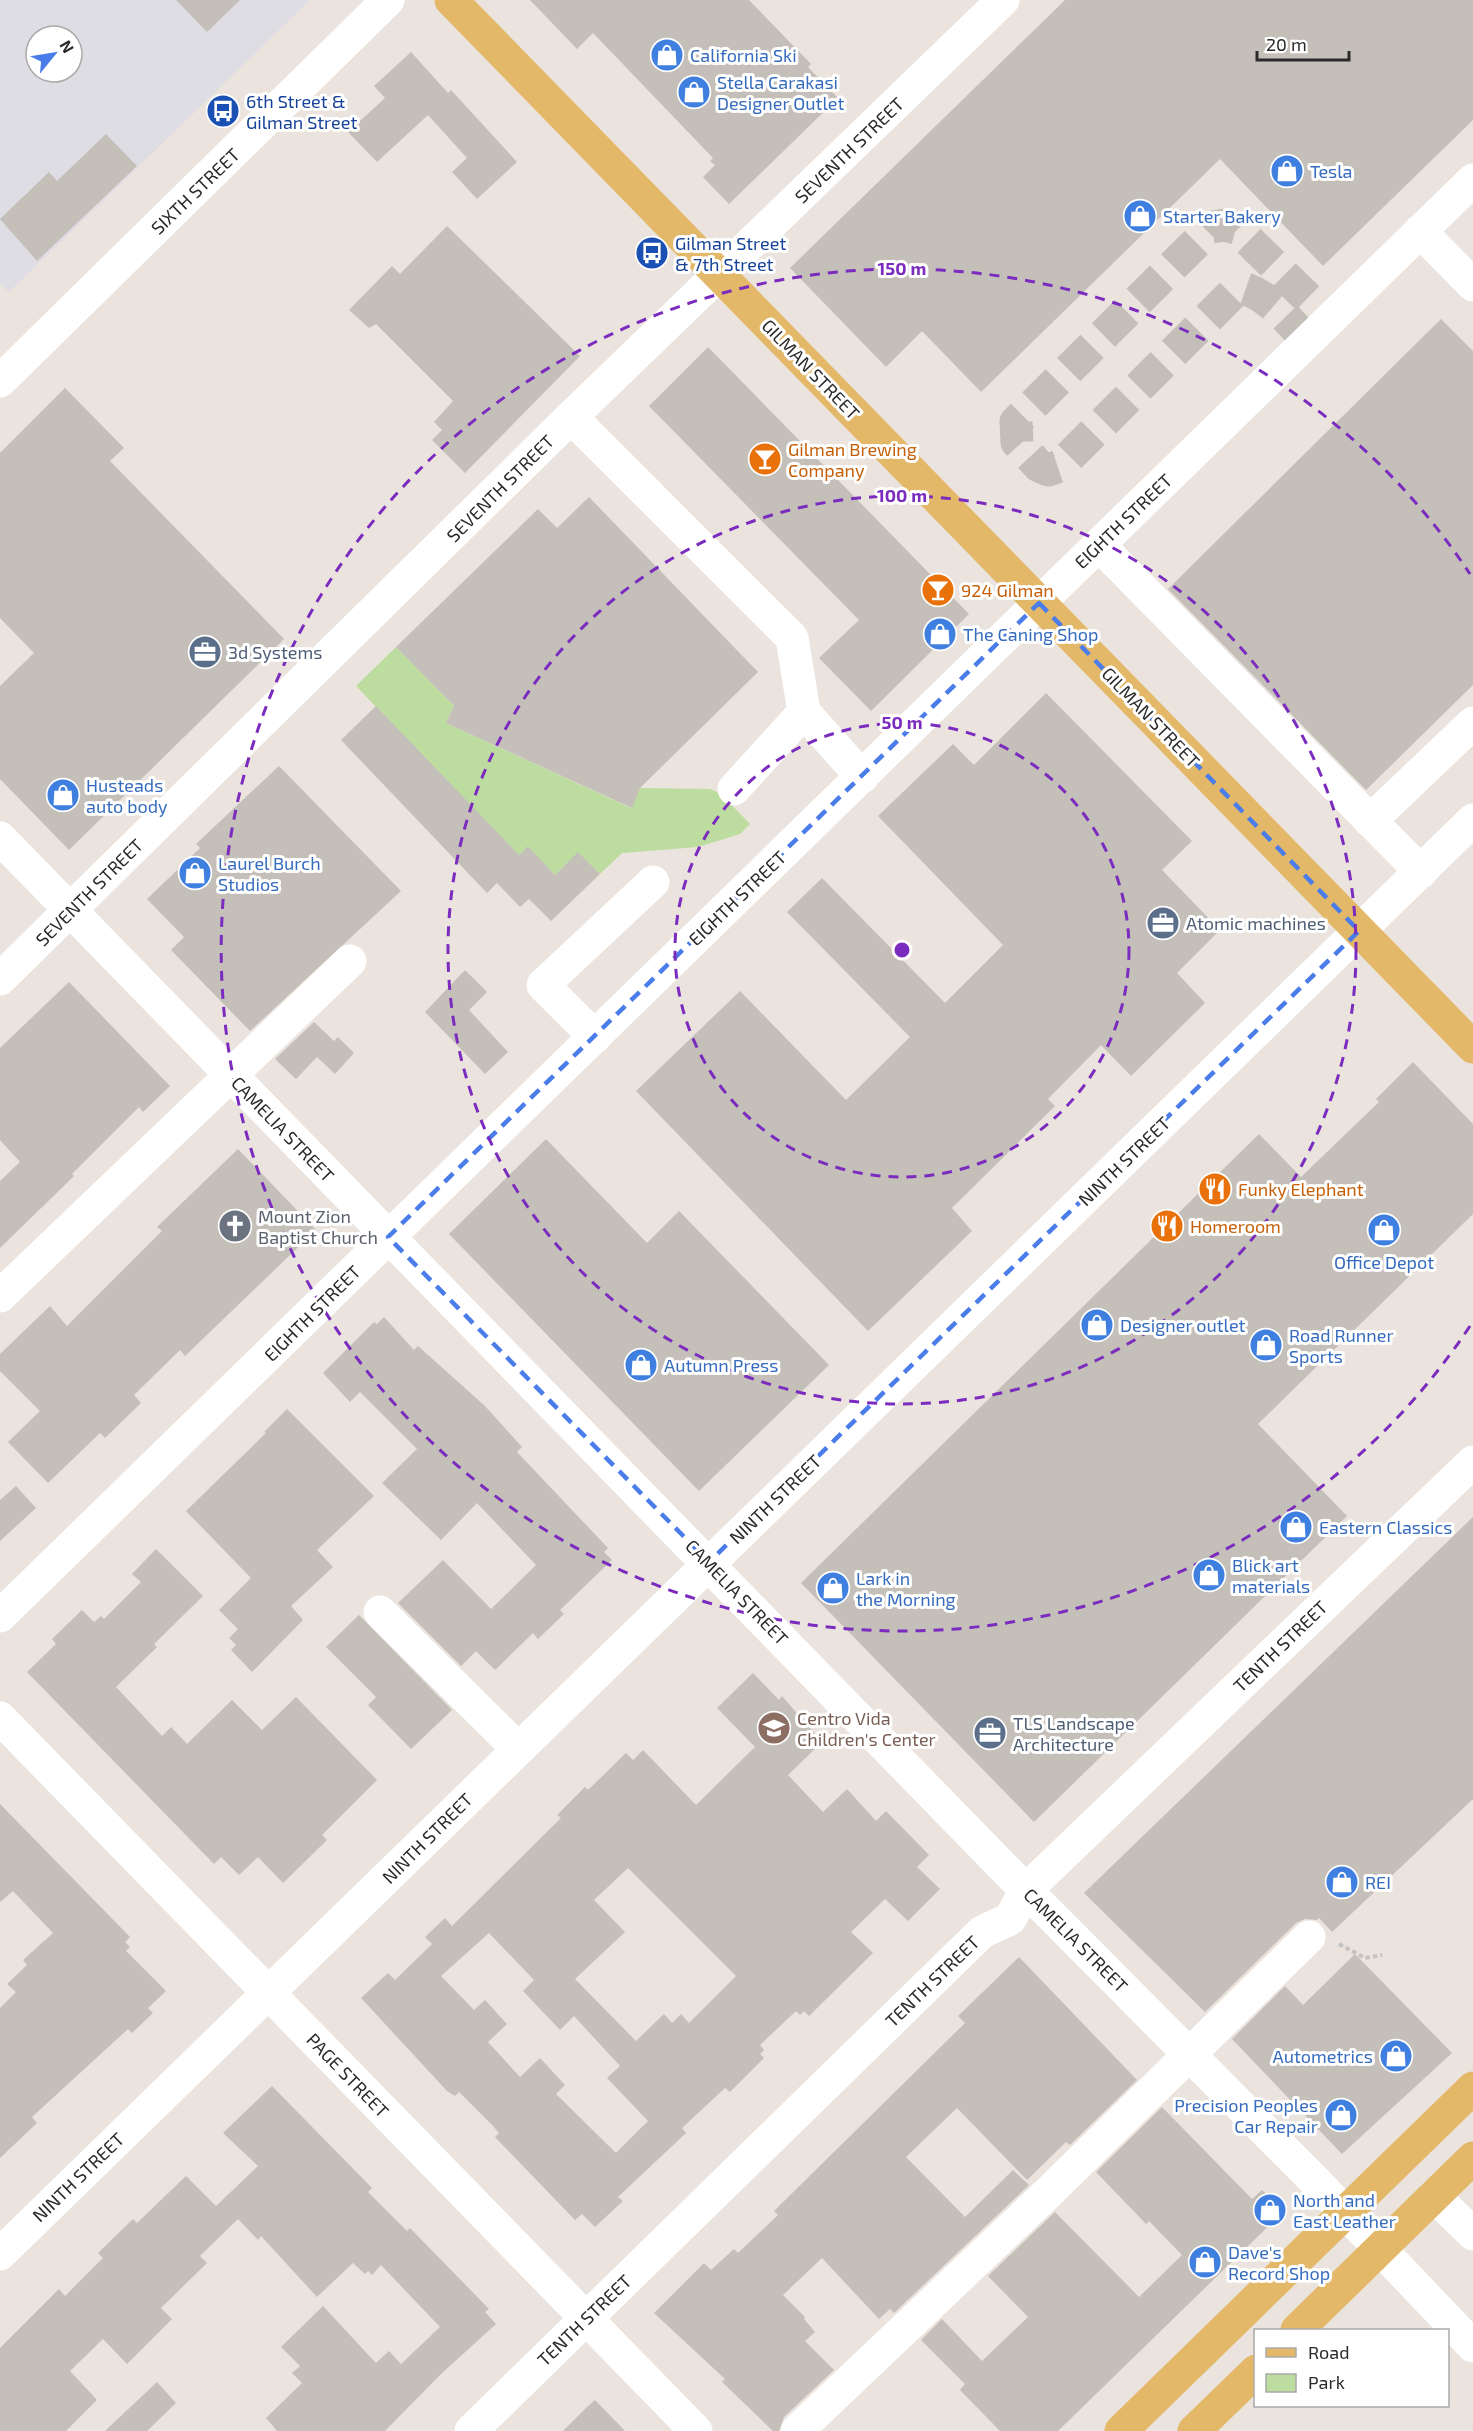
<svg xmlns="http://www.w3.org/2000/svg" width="1473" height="2431" font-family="'Exo 2',sans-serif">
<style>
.industrial{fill:#dedde4;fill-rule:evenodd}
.green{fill:#bcdd9f}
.building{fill:#c4bfb9;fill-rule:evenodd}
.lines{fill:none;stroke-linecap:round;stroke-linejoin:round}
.minor-tunnel{stroke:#c4beb9;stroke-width:33;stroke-dasharray:33 16;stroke-linecap:butt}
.path{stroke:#c3c3c3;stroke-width:4;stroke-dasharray:4.5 3;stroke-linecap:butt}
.minor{stroke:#fff;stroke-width:33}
.major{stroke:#e4b869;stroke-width:33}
.marked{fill:none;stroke:#4b7dea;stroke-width:4.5;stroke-dasharray:12 8;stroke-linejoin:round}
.ring{fill:none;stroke:#7b2cbf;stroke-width:3;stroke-dasharray:10 8}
.labels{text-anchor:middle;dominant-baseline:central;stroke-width:6;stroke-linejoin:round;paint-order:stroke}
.shop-label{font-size:18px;fill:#366cbe;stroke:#fff;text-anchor:start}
.transit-label{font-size:18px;fill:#164399;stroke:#fff;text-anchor:start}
.street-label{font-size:18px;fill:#2a2a2a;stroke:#fff}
.food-label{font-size:18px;fill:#c56008;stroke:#fff;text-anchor:start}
.service-label{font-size:18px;fill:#4e5e75;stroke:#fff;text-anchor:start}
.worship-label{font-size:18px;fill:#5b616d;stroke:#fff;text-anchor:start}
.education-label{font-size:18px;fill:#785e54;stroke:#fff;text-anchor:start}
.centre{fill:#7b2cbf;stroke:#fff;stroke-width:3}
.ring-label{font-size:18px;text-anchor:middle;font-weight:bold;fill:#7b2cbf;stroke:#fff;stroke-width:6;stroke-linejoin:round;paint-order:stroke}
</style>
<rect width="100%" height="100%" fill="#ebe3dd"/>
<!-- industrial -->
<path class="industrial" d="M0 0H310L9 292 0 283ZM36 36H72V72H36Z"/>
<!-- green -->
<polygon class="green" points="396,647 454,706 446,723 631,808 640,788 710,789 721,794 750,824 740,834 698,847 622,853 600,874 578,853 555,875 528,847 519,855 356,686"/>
<!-- building -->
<g class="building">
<polygon points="176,0 240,0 207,32"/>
<polygon points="530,0 749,0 811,64 808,67 838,98 729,204 703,177 715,165 710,161 713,158 593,33 577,49"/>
<polygon points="1065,0 1473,0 1473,120 1323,266 1220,159 981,392 922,331 886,367 790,268"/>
<polygon points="411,52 448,93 451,90 517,162 477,199 452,172 467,158 428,115 377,162 348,132 385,98 374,86"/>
<polygon points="106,134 137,166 37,261 0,219 49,172 57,181"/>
<polygon points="447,226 580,356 465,473 432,440 442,430 434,422 453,401 376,324 369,328 349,310 392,266 400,274"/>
<polygon points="1441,319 1473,351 1473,685 1366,790 1168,589"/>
<polygon points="708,347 969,614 871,711 819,658 859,620 649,406"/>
<polygon points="65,388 124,448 110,461 284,639 69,850 0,779 0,686 34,653 0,618 0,453"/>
<polygon points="589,497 758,672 640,788 632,808 446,723 454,706 396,647 538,509 557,528"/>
<polygon points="1046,693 1192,841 1162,870 1220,930 1177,973 1205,1003 1131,1076 1101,1045 1048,1099 1055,1106 952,1208 972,1231 868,1331 636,1091 740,991 846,1100 910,1037 787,912 822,878 945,1003 1003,945 878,816 953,744 974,765"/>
<polygon points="376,706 519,855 528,846 555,875 578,852 600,874 551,921 529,899 520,907 497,883 487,893 341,740"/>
<polygon points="279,766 401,891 250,1031 171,950 184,937 147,899 200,848 196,844"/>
<polygon points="465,970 487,992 469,1010 508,1052 485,1074 425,1012"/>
<polygon points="69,982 170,1086 143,1112 139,1107 72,1174 74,1176 0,1248 0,1181 20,1162 0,1140 0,1048"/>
<polygon points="314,1022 334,1041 338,1037 354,1053 335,1074 317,1057 296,1079 275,1059"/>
<polygon points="1413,1062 1473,1124 1473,1214 1258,1424 1347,1516 1034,1822 801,1583 1259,1134 1301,1177 1379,1102 1376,1099"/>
<polygon points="546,1139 647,1243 679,1211 829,1365 699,1491 449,1234"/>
<polygon points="238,1149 316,1230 185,1356 180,1350 134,1395 141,1403 105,1438 100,1433 48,1483 8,1442 40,1411 0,1371 0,1354 50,1306 67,1326 162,1231 157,1227"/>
<polygon points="384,1317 414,1350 418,1346 485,1406 522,1447 517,1452 608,1548 604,1552 612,1560 560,1610 564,1614 538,1639 533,1633 495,1670 476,1651 461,1666 398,1603 443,1560 491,1609 536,1565 477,1503 441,1540 382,1483 417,1449 360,1392 350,1402 323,1373 374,1322 377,1324"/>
<polygon points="287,1409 374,1496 317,1550 333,1567 291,1606 303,1620 252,1672 231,1650 236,1645 229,1638 238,1629 219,1610 251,1578 186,1511 266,1433 264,1432"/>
<polygon points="16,1486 36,1508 0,1541 0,1500"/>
<polygon points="1473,1517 1473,1799 1332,1932 1319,1918 1317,1920 1305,1919 1296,1923 1205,2012 1084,1893"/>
<polygon points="156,1549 203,1596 154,1644 157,1647 116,1687 162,1736 171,1727 187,1744 232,1700 262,1730 296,1697 377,1780 322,1835 327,1840 283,1883 258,1857 239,1875 221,1857 214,1864 27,1672 56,1644 52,1639 82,1610 94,1622 101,1616 104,1619 141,1582 132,1574"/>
<polygon points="359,1615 452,1710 411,1749 368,1705 376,1697 326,1647"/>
<path d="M753 1673 779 1700 782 1696 822 1742 788 1775 823 1812 847 1789 876 1821 886 1811 929 1855 917 1867 940 1889 908 1921 885 1899 851 1932 873 1953 809 2016 804 2011 800 2015 796 2011 760 2045 764 2050 760 2054 764 2058 730 2092 725 2088 682 2128 686 2133 618 2197 623 2201 595 2227 582 2214 575 2220 495 2137 499 2133 493 2126 459 2092 455 2096 447 2091 361 1998 388 1973 395 1980 432 1944 425 1937 445 1918 452 1926 561 1818 557 1815 585 1787 588 1790 626 1753 633 1760 643 1750 696 1805 755 1747 717 1708ZM628 1868 736 1976 689 2023 681 2014 672 2023 664 2014 636 2041 575 1979 625 1932 594 1900ZM489 1933 534 1980 523 1991 560 2030 574 2016 620 2066 607 2078 648 2121 616 2153 556 2094 565 2085 540 2058 520 2077 488 2042 507 2024 485 2000 474 2010 441 1976Z"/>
<polygon points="0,1804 130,1937 125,1942 130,1947 126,1951 166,1991 148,2008 153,2013 132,2033 128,2029 32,2117 37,2123 0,2158 0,2008 16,1992 7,1984 27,1965 23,1960 53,1933 13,1891 0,1902"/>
<polygon points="1355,1954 1452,2053 1342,2154 1232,2039 1285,1986 1303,2005"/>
<polygon points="1019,1957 1137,2080 1070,2145 1066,2142 1027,2180 957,2108 906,2157 965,2217 1013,2170 1029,2185 894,2313 890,2309 879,2319 822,2258 783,2295 805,2317 804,2319 815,2332 805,2341 834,2370 784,2417 779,2431 773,2431 722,2382 725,2379 654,2313 704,2263 711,2270 734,2249 738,2253 778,2215 774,2211 965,2023 958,2016"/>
<polygon points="272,2086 372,2188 368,2192 407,2231 410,2228 489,2309 485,2312 496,2324 441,2374 385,2431 277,2431 266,2418 302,2383 292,2373 300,2366 281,2347 323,2306 376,2363 389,2351 401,2364 440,2327 381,2265 372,2275 368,2271 365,2274 353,2263 317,2297 261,2236 258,2240 238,2219 200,2256 207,2263 161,2308 172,2319 127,2364 103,2339 70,2371 97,2400 66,2431 0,2431 0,2348 59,2289 65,2296 103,2258 98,2253 133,2219 137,2223 186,2176 216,2206 258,2166 223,2133"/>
<polygon points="1162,2107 1252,2199 1262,2190 1284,2211 1058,2431 1000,2431 960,2390 965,2384 921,2340 942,2319 982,2361 1028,2317 988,2276 1055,2212 1139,2297 1182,2255 1149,2221 1146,2224 1096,2172"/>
<polygon points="157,2382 176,2403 147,2431 105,2431"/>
<polygon points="595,2400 625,2431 563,2431 586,2408"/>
</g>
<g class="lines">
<!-- minor-tunnel -->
<path class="minor-tunnel" d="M1308 341C1289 322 1270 296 1243 288L1232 294 1060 466 1048 470 1039 466 1017 442 1016 422 1212 227 1225 225 1236 228 1330 320"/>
<!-- path -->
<polyline class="path" points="1339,1944 1365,1958 1382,1955"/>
<!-- minor -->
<g class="minor">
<polyline points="1420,231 1473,285"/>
<polyline points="0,381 388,0"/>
<polyline points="571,417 792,638 804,712 862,777"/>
<polyline points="1099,545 1421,872"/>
<polyline points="734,789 804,712"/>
<polyline points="1370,821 1473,723"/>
<polyline points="0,838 1003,1867 1316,2182 1473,2346"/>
<polyline points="0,979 571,417 1003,0"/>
<polyline points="595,1037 543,985 653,882"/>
<polyline points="0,1296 350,961"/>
<polyline points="380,1612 517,1748"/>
<polyline points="0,1616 1473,180"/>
<polyline points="0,1718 696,2431"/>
<polyline points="1434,2196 1473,2234"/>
<polyline points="0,2254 1473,820"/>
<polyline points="471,2431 982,1932 1010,1919 1026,1890 1473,1462"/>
<polyline points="797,2431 1049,2192 1309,1937"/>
</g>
<!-- major -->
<g class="major">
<polyline points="451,0 1473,1047"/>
<polyline points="1297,2330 1473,2158"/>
<polyline points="1121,2431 1473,2088"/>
<polyline points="1194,2431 1256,2371"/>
</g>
</g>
<!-- marked area -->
<path class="marked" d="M1039 603 1359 931 709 1562 388 1237Z"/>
<!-- distance rings -->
<g class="ring">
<circle cx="902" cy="950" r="227"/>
<circle cx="902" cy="950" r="454"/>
<path d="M1470 1326A681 681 0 1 1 1470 574"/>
</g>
<!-- icons -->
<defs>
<g id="shop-disc" transform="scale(1.725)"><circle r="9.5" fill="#3f7fe0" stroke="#fff"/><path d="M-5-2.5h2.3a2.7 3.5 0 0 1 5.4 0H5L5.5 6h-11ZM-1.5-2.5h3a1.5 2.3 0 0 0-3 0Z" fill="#fff"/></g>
<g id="bus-disc" transform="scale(1.725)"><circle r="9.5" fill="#1a4fb4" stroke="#fff"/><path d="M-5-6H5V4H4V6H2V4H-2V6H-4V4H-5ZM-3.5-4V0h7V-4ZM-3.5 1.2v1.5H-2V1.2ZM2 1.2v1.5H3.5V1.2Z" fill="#fff"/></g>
<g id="bar-disc" transform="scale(1.725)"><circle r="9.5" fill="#e8710a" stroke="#fff"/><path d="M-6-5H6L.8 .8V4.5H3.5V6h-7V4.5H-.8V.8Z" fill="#fff"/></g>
<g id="office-disc" transform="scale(1.725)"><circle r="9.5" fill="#5c6f8a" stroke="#fff"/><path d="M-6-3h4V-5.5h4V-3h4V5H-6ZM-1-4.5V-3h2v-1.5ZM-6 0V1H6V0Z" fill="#fff"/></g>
<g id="restaurant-disc" transform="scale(1.725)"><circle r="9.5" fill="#e8710a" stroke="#fff"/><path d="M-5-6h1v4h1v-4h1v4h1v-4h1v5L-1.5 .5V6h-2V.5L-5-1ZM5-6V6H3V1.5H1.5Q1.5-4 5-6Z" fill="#fff"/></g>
<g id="church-disc" transform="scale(1.725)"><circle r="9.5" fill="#6b7280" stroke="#fff"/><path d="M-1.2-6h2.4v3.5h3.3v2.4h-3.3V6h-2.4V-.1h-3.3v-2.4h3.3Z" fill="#fff"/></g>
<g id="school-disc" transform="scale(1.725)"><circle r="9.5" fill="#8d6e63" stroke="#fff"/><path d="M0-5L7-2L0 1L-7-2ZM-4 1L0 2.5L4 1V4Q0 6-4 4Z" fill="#fff"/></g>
</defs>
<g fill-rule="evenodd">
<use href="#shop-disc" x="667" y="55"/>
<use href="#shop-disc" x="694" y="92"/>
<use href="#bus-disc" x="223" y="111"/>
<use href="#shop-disc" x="1287" y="171"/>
<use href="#shop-disc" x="1140" y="216"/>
<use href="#bus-disc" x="652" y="253"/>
<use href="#bar-disc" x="765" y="459"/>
<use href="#bar-disc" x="938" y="590"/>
<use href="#shop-disc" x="940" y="634"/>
<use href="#office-disc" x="205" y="652"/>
<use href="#shop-disc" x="63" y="795"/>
<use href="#shop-disc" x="195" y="873"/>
<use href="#office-disc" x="1163" y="923"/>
<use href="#restaurant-disc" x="1215" y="1189"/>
<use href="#church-disc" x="235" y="1226"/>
<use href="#restaurant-disc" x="1167" y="1226"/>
<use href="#shop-disc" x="1384" y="1230"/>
<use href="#shop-disc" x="1097" y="1325"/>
<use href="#shop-disc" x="1266" y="1345"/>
<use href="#shop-disc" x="641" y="1365"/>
<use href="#shop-disc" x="1296" y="1527"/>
<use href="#shop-disc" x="1209" y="1575"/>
<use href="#shop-disc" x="833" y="1588"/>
<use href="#school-disc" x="774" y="1728"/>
<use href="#office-disc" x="990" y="1733"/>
<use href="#shop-disc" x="1342" y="1882"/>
<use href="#shop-disc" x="1396" y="2056"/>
<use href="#shop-disc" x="1341" y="2115"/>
<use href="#shop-disc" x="1270" y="2210"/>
<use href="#shop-disc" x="1205" y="2262"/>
</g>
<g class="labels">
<!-- shop labels -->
<g class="shop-label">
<text x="690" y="55">California Ski</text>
<text x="717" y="82">Stella Carakasi<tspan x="717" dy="21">Designer Outlet</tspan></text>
<text x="1310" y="171">Tesla</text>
<text x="1163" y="216">Starter Bakery</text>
<text x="963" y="634">The Caning Shop</text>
<text x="86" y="785">Husteads<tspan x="86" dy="21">auto body</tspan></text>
<text x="218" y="863">Laurel Burch<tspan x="218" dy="21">Studios</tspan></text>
<text x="1384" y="1262" text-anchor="middle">Office Depot</text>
<text x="1120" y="1325">Designer outlet</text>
<text x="1289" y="1335">Road Runner<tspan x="1289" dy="21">Sports</tspan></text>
<text x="664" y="1365">Autumn Press</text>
<text x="1319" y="1527">Eastern Classics</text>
<text x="1232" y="1565">Blick art<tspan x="1232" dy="21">materials</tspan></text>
<text x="856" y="1578">Lark in<tspan x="856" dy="21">the Morning</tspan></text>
<text x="1365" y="1882">REI</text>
<text x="1373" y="2056" text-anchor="end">Autometrics</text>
<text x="1318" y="2105" text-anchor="end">Precision Peoples<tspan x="1318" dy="21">Car Repair</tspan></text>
<text x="1293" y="2200">North and<tspan x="1293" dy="21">East Leather</tspan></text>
<text x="1228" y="2252">Dave's<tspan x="1228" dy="21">Record Shop</tspan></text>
</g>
<!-- transit labels -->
<g class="transit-label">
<text x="246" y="101">6th Street &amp;<tspan x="246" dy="21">Gilman Street</tspan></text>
<text x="675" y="243">Gilman Street<tspan x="675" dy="21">&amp; 7th Street</tspan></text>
</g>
<!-- street labels -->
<g class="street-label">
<text transform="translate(849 150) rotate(-44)">SEVENTH STREET</text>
<text transform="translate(195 191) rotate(-44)">SIXTH STREET</text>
<text transform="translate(811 369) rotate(46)">GILMAN STREET</text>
<text transform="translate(500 488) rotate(-45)">SEVENTH STREET</text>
<text transform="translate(1123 521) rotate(-44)">EIGHTH STREET</text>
<text transform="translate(1151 717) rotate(46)">GILMAN STREET</text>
<text transform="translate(89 892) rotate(-45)">SEVENTH STREET</text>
<text transform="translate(737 898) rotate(-44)">EIGHTH STREET</text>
<text transform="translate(283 1129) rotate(46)">CAMELIA STREET</text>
<text transform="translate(1124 1161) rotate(-44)">NINTH STREET</text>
<text transform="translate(312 1313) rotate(-45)">EIGHTH STREET</text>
<text transform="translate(775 1499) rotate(-44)">NINTH STREET</text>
<text transform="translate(737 1592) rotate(46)">CAMELIA STREET</text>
<text transform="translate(1280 1646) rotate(-44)">TENTH STREET</text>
<text transform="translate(427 1838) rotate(-45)">NINTH STREET</text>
<text transform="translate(1076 1940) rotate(45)">CAMELIA STREET</text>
<text transform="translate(932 1981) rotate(-44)">TENTH STREET</text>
<text transform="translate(348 2075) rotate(46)">PAGE STREET</text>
<text transform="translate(78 2177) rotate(-44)">NINTH STREET</text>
<text transform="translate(584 2320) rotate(-44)">TENTH STREET</text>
</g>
<!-- food labels -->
<g class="food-label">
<text x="788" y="449">Gilman Brewing<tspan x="788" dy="21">Company</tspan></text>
<text x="961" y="590">924 Gilman</text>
<text x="1238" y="1189">Funky Elephant</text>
<text x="1190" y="1226">Homeroom</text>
</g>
<!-- service labels -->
<g class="service-label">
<text x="228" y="652">3d Systems</text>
<text x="1186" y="923">Atomic machines</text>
<text x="1013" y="1723">TLS Landscape<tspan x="1013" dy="21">Architecture</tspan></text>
</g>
<!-- worship labels -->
<g class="worship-label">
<text x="258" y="1216">Mount Zion<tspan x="258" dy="21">Baptist Church</tspan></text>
</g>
<!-- education labels -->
<g class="education-label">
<text x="797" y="1718">Centro Vida<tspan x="797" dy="21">Children's Center</tspan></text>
</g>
</g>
<circle cx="902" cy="950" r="9" class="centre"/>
<g class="ring-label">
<text x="902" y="275">150 m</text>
<text x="902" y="502">100 m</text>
<text x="902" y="729">50 m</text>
</g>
<!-- legend -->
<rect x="1254" y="2329" width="195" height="78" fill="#ffffff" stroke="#aaaaaa" stroke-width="1.5"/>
<rect x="1266" y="2348" width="30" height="9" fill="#e4b869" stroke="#aaaaaa" stroke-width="1.5"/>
<text x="1308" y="2359" font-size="18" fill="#2a2a2a">Road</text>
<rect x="1266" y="2374" width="30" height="18" fill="#bcdd9f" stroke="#aaaaaa" stroke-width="1.5"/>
<text x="1308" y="2389" font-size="18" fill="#2a2a2a">Park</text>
<!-- north arrow -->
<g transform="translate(54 54) rotate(60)"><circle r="28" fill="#ffffff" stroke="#aaaaaa" stroke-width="1.5"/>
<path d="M0-4.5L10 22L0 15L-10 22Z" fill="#4b7dea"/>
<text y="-9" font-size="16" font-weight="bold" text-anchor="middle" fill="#2a2a2a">N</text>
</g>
<!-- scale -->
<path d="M1257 51v9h92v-9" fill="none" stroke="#2a2a2a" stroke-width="3"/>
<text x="1266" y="51" font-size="18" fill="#2a2a2a" stroke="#ffffff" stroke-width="4.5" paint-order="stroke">20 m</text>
</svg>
